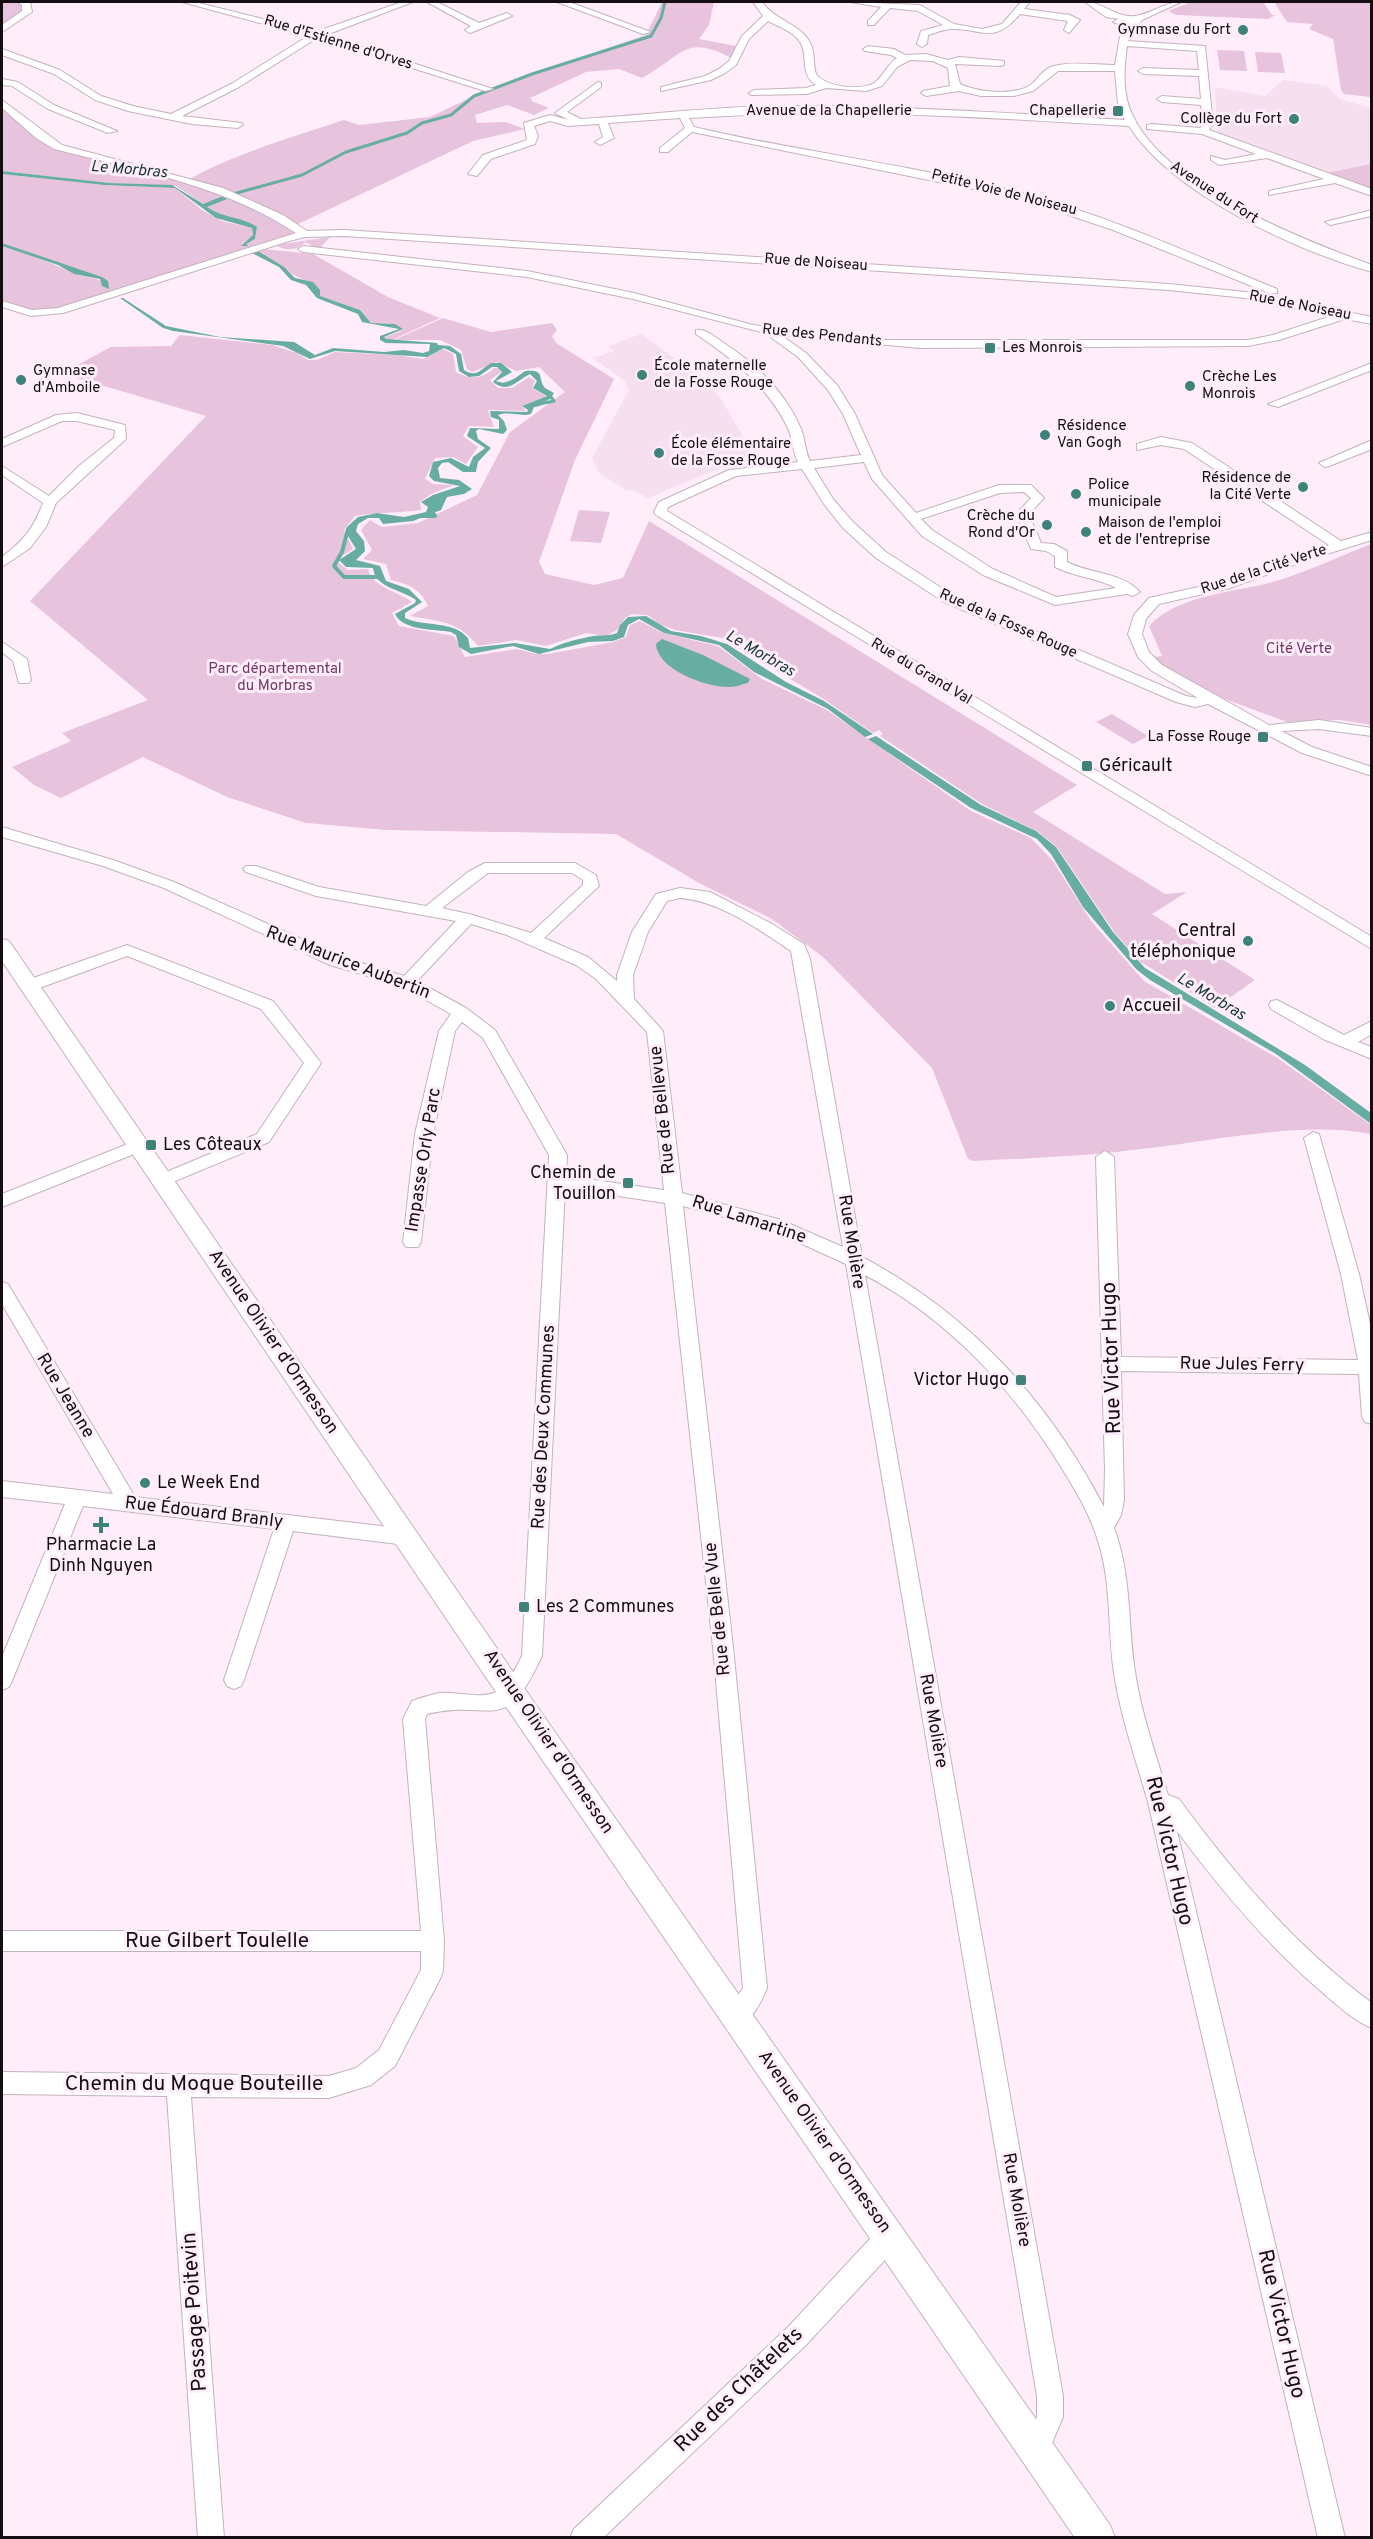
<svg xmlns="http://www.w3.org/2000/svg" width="1373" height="2539" font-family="Overpass,sans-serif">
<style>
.built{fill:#f6dfef}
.green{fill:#e8c3dd}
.water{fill:#68ada1}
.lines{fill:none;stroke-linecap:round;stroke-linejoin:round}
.stream-far1{stroke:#68ada1;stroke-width:3}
.stream{stroke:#68ada1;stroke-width:4}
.minor-casing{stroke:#c2b2bd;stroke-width:2}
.major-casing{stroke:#c2b2bd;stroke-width:2}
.minor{fill:#fff;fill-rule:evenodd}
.major{fill:#fff;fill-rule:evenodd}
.poi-dot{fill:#3e8379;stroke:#ffeefa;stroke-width:2}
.labels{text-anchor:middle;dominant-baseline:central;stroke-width:6;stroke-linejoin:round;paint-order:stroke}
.far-poi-label{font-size:15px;fill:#140e12;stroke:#ffeefa;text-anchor:start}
.far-street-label{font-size:15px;fill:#140e12;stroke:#ffeefa}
.far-park-label{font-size:15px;fill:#713764;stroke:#ffeefa}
.far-water-label{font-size:16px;font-style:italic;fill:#163833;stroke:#ffeefa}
.poi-label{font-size:18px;fill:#140e12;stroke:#ffeefa;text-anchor:start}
.street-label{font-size:18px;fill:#140e12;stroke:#ffeefa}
.near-street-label{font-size:21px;fill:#140e12;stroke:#ffeefa}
</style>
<rect width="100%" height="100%" fill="#ffeefa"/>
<!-- built -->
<g class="built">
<polygon points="1283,80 1328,86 1340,99 1371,108 1371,164 1326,175 1221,135 1217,130 1215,87 1265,96"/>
<polygon points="641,334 693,371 720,397 746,442 747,457 648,498 634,491 625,490 599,473 592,458 629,390 624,380 592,358 614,351 608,346"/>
</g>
<!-- green -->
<g class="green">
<polygon points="2,2 22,2 28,7 2,31"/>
<path d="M662 2H714L709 25 699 39 736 46 733 59C685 33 684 55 642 78L619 69 586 72 530 98 533 100 531 101 549 108 534 115 507 105 475 115 477 123 505 122 525 129 473 141 294 226 305 234 59 311 18 310 2 304V246C26 253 49 262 73 273 85 279 97 275 108 286V281L2 243V174L104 185 175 188 202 210 222 221 252 228 253 236 241 245 255 239 257 227C241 217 224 219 207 207L226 198 223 197 203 204 176 186 110 183 2 171V103L49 142 188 180C233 154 293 137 344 120L359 125 430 117 484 91 646 35Z"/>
<polygon points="1191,2 1263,2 1272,15 1276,15 1268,19 1176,15 1168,11"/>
<polygon points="1274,2 1371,2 1371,97 1344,94 1341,90 1333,39 1309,29 1313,24 1287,22"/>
<polygon points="1217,50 1244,51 1247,71 1220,70"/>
<polygon points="1255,52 1281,53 1285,73 1258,72"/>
<polygon points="1371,164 1371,191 1326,175 1332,172"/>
<path d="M330 237 321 247 327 250 316 248 305 242C297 251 285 251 275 245Z"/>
<path d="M263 249 313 254 388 297 440 318 390 341 383 338 401 331 395 324 371 323 360 310 320 296 310 281C299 282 270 258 258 251Z"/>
<path d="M443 318 491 332 552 323 557 330 552 336 556 343 614 379 575 460 539 562 545 574 594 585 623 578 649 521 1077 785 1033 812 1165 894 1187 892 1152 914 1255 980 1215 1008 1141 962 1115 933 1057 847 1037 831 982 804 880 736 883 734 879 730 873 733 822 698 722 638 675 630 659 624 648 615 632 614 625 618 617 630 606 636 586 633 546 646 516 640 478 646C457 620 441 622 410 616L428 606C421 589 408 584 391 580L386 564 363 559 372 550 361 530 370 520 382 527 418 523 477 495 510 432 565 392 539 367 516 371 497 362 472 372 467 369 461 350 440 340H394Z"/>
<path d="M180 335 272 345 297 353 308 360H317L335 352 396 355 423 359 443 349 453 354 456 372C470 380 482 379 494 368H498L501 372 490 380 498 388H512L529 377 535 381 532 388 546 396 522 406 526 411 488 410 494 427 469 426 463 436 478 447 466 464 453 457 435 458 425 479 433 484 454 485 431 494 420 502 421 510C398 513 377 512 355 516L344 530 353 549 335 560 348 570 368 569C373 588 398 591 412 602L392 613 399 626 454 636 465 657 517 649 536 654H548L613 642 626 637 630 625 640 621 663 633 718 646 762 679 827 710 971 811 1031 838 1053 861 1091 921 1144 981 1279 1059 1371 1125V1134C1303 1121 1219 1140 1150 1148 1091 1156 1032 1158 973 1161L968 1159 932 1068 823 957 772 919 699 883 616 834 386 830 306 823 227 797 143 757 61 798 34 785 12 767 71 741 62 733 148 700 30 601 206 416 70 376 72 368 111 347 171 346Z"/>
<polygon points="579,510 610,512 601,543 570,541"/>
<path d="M1371 544V725L1340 720 1287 722 1222 698 1163 666 1154 657 1162 656 1149 626C1182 591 1243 593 1286 578 1315 568 1343 555 1371 544Z"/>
<polygon points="1112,714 1148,736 1133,744 1096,722"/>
</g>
<!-- water -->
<g class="water">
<path d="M2 171 110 183 172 185 203 204 223 196 227 199 207 207C224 219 241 216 257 227L255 239 246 244 248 246H241L253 235 252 228 216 218 175 188 104 185 2 174Z"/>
<polygon points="2,243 102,277 108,281 109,289 102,286 100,279 74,274 58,265 2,246"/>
<path d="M258 251 284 267 295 278 313 282 320 290V296L360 310 371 323 395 324 403 329 384 337 386 339 437 343 438 345 450 346 461 354 464 370C477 378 481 369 491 363H501L512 372 496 381 499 383 510 382 525 371C546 369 537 378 545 388L554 393 550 399 534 407 531 414C520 417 508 411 498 415L504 421 507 430 503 434 479 429 476 431 478 439 491 448 478 462 476 472H463L448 462 442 463 438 468 440 478 459 480 472 489 464 494 447 497 441 510 413 521 383 524 379 518H368L358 524 356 531 364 541 365 551 356 560 380 566 386 581 409 589 422 602 405 613V618C424 627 453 620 468 638L470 648 515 643 550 649C562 643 574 640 588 637 598 634 606 637 617 633L620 625 628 617 646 616 671 631 701 636 727 644 786 682 824 701 873 734 865 737 828 709 754 672 719 645 664 633 639 619 628 625 624 637 613 641 588 642 539 654 513 646 471 654 459 647 456 635 451 632C435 629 403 631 395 614L415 603 416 600C401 589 375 588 373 568L346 567 339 560 356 549 348 536 347 527 358 517 377 513 404 517 426 512 428 507 421 502 433 495 460 486 434 481 429 476 433 462 451 458 469 467 473 457 485 448 467 436 470 428 499 429V420L491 417 490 411 527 412 528 410 522 406 547 396 533 388 537 381 530 374C516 381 508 394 493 382L502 372 497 367H492L479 376 469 377 459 371 456 354 444 348 427 357 335 351 310 359 283 346 173 331 163 328 120 298H123L166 326 220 337 294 342 315 355 333 348 384 352 404 350 423 353 429 351 430 344 386 343 380 340V336L399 329 362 322 358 314 317 298 306 285 291 280 279 267 252 253Z"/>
<path d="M662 639 703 655 750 679 748 683C742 684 736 687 730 687 708 688 657 670 656 644Z"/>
<polygon points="876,736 981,805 1036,831 1056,847 1113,932 1145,968 1305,1065 1371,1113 1371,1124 1276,1054 1150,980 1136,969 1083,907 1051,854 1037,839 971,808 868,739"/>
</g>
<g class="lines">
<!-- stream-far1 -->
<g class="stream-far1">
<polyline points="233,194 302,175 346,152 407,133 422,123 451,115 474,96 532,74 651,36 661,18 665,2"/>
<polyline points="498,383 503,385 518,379"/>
<polyline points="535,405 554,401 548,393"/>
</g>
<!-- stream -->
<g class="stream">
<polyline points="535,405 539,404"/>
<polyline points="418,516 435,516 432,512 435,508"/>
<polyline points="348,529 342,552 334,566 344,577 380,577"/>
</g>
<!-- minor casing -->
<g class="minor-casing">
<g id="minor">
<polygon points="18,2 30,2 32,12 2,32 2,25 22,11 22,5"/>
<polygon points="182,2 195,2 315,32 402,2 413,2 326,35 493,89 485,91 317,38 239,87 182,116 242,123 243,125 238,128 192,124 128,111 95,100 54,74 2,55 2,49 5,50 60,70 101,96 133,106 171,114 233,83 308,36"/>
<polygon points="427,2 437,2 479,23 507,13 512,16 470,33 465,30 471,26"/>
<polygon points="557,2 569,2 651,32 643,34"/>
<path d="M753 2H762C776 22 803 24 811 45 815 54 813 65 816 74 825 87 861 91 874 83 884 76 887 64 897 58L891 55 865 51 863 49 868 46 894 49 905 55 926 54 948 60 959 57 1004 61V65L1001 66 955 64 960 84C977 92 1011 96 1029 86 1038 80 1043 68 1054 66 1073 61 1097 65 1115 65L1122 25 1113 22 1118 19 1132 21 1106 17 1085 2C1103 2 1116 18 1135 16 1151 14 1164 2 1181 2L1142 20 1138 26H1131L1128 41 1205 46 1213 125 1209 130 1372 189V196L1335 183 1269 195V191L1324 179 1267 158 1219 165 1211 160V156L1225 160 1256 154 1202 134 1147 129V125L1151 124 1200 128 1203 125 1201 105 1162 102 1157 99 1162 96 1201 99 1199 76 1143 74 1138 71 1143 68 1199 70 1197 51 1127 46C1124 68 1122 93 1132 114 1164 186 1301 239 1372 265V272C1296 251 1171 193 1129 126 982 117 836 108 689 118L694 127C804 153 916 165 1025 194 1112 217 1194 255 1277 289V293H1269L1113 230 1018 198 692 132 668 152H660V148L685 128 680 118 608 123 614 138 600 145 595 142 603 137 599 124 568 126 550 121 534 126 538 136 535 144 491 159 477 176 468 174 483 155 527 140 524 123 550 115 569 120 555 113 598 82 601 83V87L567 112 581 119C647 115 709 107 775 106 892 105 1008 113 1125 120L1118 104 1115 71H1058L1033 91 1014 96H981L959 91 926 96 921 93 923 91 950 86 948 68 933 61 910 60 897 67 882 86 866 91 826 88 807 94 751 95 749 93 754 90 806 88 816 85C799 74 809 56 800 42 793 31 779 27 768 21L749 39 736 65 725 73 711 80 661 91V87L705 76 719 69 729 61 742 36 763 16Z"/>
<path d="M850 2 920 5 954 24 982 29 1002 24 1021 2H1030L1024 9 1070 15 1080 20 1069 33 1064 30 1068 21 1020 14C993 46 983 28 951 29 944 29 935 33 928 35L927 44 922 47 917 44 921 31 943 25 918 11 890 8 874 25H868V21L881 7Z"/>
<polygon points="2,79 18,82 54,105 117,131 108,133 48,109 12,86 2,85"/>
<path d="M2 100 62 145 223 188 283 215 307 231 344 230 1169 284 1255 293 1372 317V324L1345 319 1279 340 1248 346 920 348 781 335 806 353 837 385 855 414 882 475 916 513 999 485H1031L1044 498 1031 512 1032 522 1041 543 1054 544 1067 551V562C1090 574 1122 572 1140 592L1133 596 1127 594 1055 605 983 575 922 536 872 479 864 462 814 468 833 499 853 522 886 552 954 596 1186 696 1198 698 1152 671 1138 657 1128 634 1134 615 1149 598 1221 582 1329 545 1184 449 1161 445 1137 450V444L1161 437 1192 443 1341 541 1372 532V540L1307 560 1230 588 1159 604 1146 619 1142 634 1149 652 1162 665 1269 725 1319 720 1372 728V736L1319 729 1281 731 1312 747 1372 767V776L1302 753 1208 704 1195 707 1176 702 944 602 876 558 843 528 824 504 802 469 736 476 668 507 667 511 1372 937V949L656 515 654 512 659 502 729 470 798 462C792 451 793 438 787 426 766 385 734 360 696 334V330C706 328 716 338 724 343 756 364 786 393 801 429 805 439 805 451 810 461L861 455 843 414 828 390 798 357 765 333 633 299 527 277 303 252 298 249 303 246 527 271 634 293 753 325 886 340H1248L1273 335 1331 316 1255 299 1169 290 344 236 305 237 289 241 63 313 31 316 2 307V301L32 310 58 308 296 233C223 185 137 170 54 149L36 138 2 108ZM1024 492 1031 498 1019 511 1020 522 1031 549 1046 551 1055 556V567C1075 577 1098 578 1116 588L1056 597 993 569 932 530 921 519 1000 493Z"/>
<polygon points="1372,210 1372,216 1330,225 1325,222"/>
<polygon points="1372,363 1372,370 1278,407 1268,404"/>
<path d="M77 413 125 425 126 439 56 503 46 527 30 548 2 567V557C24 540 33 529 43 503L2 475V466L49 496 79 466 114 438 115 430 77 421H62L2 447V439L56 415Z"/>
<polygon points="1372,440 1372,449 1329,466 1325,467 1319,463"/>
<polygon points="2,642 27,659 31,680 29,683 19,683 13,661 2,652"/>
<path d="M2 827 113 860 174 882 342 957 404 976 456 921 316 896 246 872 243 869 246 866H256L319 887 426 906 468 872 485 863H575L596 875 599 886 544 938 588 957 617 981V975L632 932 656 894 680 888 710 892 772 924 804 944 810 959 862 1257C969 1313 1049 1401 1104 1507L1105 1470 1096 1157 1105 1151 1114 1157 1121 1357 1358 1360 1341 1274 1304 1138 1313 1132 1319 1134 1359 1274 1372 1333V1424L1365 1422 1362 1417 1359 1374 1121 1371 1124 1500 1121 1515 1114 1528C1131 1573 1128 1619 1134 1665 1140 1710 1155 1752 1168 1795L1179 1799C1235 1875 1295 1946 1372 2003V2028C1354 2021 1337 2005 1323 1993 1267 1945 1220 1889 1177 1831L1345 2538H1318L1148 1802C1135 1757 1119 1712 1113 1666 1108 1625 1111 1584 1099 1544 1091 1516 1076 1491 1061 1467 1013 1389 947 1318 865 1275L1063 2396V2417L1045 2459 1036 2463 1027 2459 1023 2450 1037 2417V2396L846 1264 769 1229 683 1206 733 1647 767 1988C760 2004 754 2019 736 2026L728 2023 724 2015 743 1988 713 1647 665 1203 565 1188 542 1656C503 1739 494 1698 427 1714L425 1719 444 1941 443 1971 440 1979 395 2066 371 2085 329 2098 191 2097 224 2538H198L167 2096 2 2094V2072L329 2076 356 2068 379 2050 421 1970V1951H2V1931H421L403 1719 412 1701C420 1698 430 1695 439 1693 458 1691 487 1702 502 1688 511 1679 516 1667 522 1656L549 1155 483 1038 462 1022 455 1031 433 1134 421 1242 418 1247H406L403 1242 415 1134 439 1031 451 1014 401 986 330 965 164 888 103 866 2 837ZM488 873H572L583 880V885L531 933 473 915 442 908ZM680 898C720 901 758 929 791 951L843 1247 781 1220 682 1193 663 1031 634 999 633 975 648 932 667 901ZM471 924 507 935 576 965 596 979 647 1032 664 1190 566 1176 567 1155 495 1030 466 1008 417 981Z"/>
<polygon points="127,945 273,1001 321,1063 269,1142 163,1186 157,1184 154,1180 157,1176 257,1134 304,1063 261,1009 127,956 34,990 28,991 20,986 22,982"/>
<polygon points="1277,1000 1344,1035 1372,1021 1372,1034 1358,1042 1372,1047 1372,1059 1323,1039 1271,1009 1269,1005 1271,1001"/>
<polygon points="138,1140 147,1146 144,1150 2,1207 2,1194"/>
<polygon points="2,1282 8,1284 135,1497 406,1529 413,1531 416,1537 413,1543 406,1545 293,1531 244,1680 241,1686 234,1689 227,1686 224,1680 274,1529 83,1506 12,1681 9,1687 2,1690 2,1657 65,1504 2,1497 2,1481 113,1494 2,1304"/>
<polygon points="889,2225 898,2228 901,2237 898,2246 806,2345 603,2538 570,2538 574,2529 788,2327 880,2228"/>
</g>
</g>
<!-- major casing -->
<g class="major-casing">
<polygon id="major" points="2,939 9,941 522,1685 1110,2525 1115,2538 1075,2538 502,1701 2,961"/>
</g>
<!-- minor -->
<use href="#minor" class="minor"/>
<!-- major -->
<use href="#major" class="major"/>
</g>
<!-- markers -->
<g class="poi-dot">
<circle cx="1243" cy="30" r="6"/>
<rect x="1112" y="105" width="12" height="12" rx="3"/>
<circle cx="1294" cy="119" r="6"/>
<rect x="984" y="342" width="12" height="12" rx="3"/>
<circle cx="642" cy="375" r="6"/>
<circle cx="21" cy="380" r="6"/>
<circle cx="1190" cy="386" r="6"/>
<circle cx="1045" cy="435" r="6"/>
<circle cx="659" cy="453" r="6"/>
<circle cx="1303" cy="487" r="6"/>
<circle cx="1076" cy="494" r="6"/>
<circle cx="1047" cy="525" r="6"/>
<circle cx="1086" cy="532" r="6"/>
<rect x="1257" y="731" width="12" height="12" rx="3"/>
<rect x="1081" y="760" width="12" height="12" rx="3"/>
<circle cx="1248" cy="941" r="6"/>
<circle cx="1110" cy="1006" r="6"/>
<rect x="145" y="1139" width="12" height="12" rx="3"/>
<rect x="622" y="1177" width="12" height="12" rx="3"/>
<rect x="1015" y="1374" width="12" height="12" rx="3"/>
<circle cx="145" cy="1483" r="6"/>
<path d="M98 1516h6v6h6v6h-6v6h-6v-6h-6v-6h6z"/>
<rect x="518" y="1601" width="12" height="12" rx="3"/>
</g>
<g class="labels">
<!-- far-poi labels -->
<g class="far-poi-label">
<text x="1231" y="30" text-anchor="end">Gymnase du Fort</text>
<text x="1106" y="111" text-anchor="end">Chapellerie</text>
<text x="1282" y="119" text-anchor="end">Collège du Fort</text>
<text x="1002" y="348">Les Monrois</text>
<text x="654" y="366">École maternelle<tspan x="654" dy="17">de la Fosse Rouge</tspan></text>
<text x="33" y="371">Gymnase<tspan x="33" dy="17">d'Amboile</tspan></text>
<text x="1202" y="377">Crèche Les<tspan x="1202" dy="17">Monrois</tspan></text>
<text x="1057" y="426">Résidence<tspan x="1057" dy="17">Van Gogh</tspan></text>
<text x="671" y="444">École élémentaire<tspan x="671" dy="17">de la Fosse Rouge</tspan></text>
<text x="1291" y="478" text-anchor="end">Résidence de<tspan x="1291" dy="17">la Cité Verte</tspan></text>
<text x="1088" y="485">Police<tspan x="1088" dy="17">municipale</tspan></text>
<text x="1035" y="516" text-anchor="end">Crèche du<tspan x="1035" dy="17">Rond d'Or</tspan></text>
<text x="1098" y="523">Maison de l'emploi<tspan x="1098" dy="17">et de l'entreprise</tspan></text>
<text x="1251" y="737" text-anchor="end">La Fosse Rouge</text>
</g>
<!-- far-street labels -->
<g class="far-street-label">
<text transform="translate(338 43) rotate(17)">Rue d'Estienne d'Orves</text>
<text x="829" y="111">Avenue de la Chapellerie</text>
<text transform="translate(1004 193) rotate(14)">Petite Voie de Noiseau</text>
<text transform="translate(1214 193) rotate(33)">Avenue du Fort</text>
<text transform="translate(816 263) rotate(4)">Rue de Noiseau</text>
<text transform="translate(1300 306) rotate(11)">Rue de Noiseau</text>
<text transform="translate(822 336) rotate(6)">Rue des Pendants</text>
<text transform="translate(1264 570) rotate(-18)">Rue de la Cité Verte</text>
<text transform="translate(1008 624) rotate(24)">Rue de la Fosse Rouge</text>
<text transform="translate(921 672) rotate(31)">Rue du Grand Val</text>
</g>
<!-- far-park labels -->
<g class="far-park-label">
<text x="1299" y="649">Cité Verte</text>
<text x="275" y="669">Parc départemental<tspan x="275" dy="17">du Morbras</tspan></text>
</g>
<!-- far-water labels -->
<g class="far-water-label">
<text transform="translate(129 170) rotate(5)">Le Morbras</text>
<text transform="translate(760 654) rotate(30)">Le Morbras</text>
<text transform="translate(1211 997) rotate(31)">Le Morbras</text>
</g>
<!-- poi labels -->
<g class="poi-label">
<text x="1099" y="766">Géricault</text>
<text x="1236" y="931" text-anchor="end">Central<tspan x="1236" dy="21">téléphonique</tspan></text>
<text x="1122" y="1006">Accueil</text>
<text x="163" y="1145">Les Côteaux</text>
<text x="616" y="1173" text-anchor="end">Chemin de<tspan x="616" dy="21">Touillon</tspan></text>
<text x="1009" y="1380" text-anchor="end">Victor Hugo</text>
<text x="157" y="1483">Le Week End</text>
<text x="101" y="1545" text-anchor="middle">Pharmacie La<tspan x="101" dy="21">Dinh Nguyen</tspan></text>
<text x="536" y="1607">Les 2 Communes</text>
</g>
<!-- street labels -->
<g class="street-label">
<text transform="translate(348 963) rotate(21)">Rue Maurice Aubertin</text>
<text transform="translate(663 1110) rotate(-96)">Rue de Bellevue</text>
<text transform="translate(424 1160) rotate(-81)">Impasse Orly Parc</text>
<text transform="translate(749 1220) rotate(18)">Rue Lamartine</text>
<text transform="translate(851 1242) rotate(81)">Rue Molière</text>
<text transform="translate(273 1342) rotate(56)">Avenue Olivier d'Ormesson</text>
<text transform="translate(1242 1365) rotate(1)">Rue Jules Ferry</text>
<text transform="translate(65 1396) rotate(59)">Rue Jeanne</text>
<text transform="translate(544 1427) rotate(-87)">Rue des Deux Communes</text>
<text transform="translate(204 1513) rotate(7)">Rue Édouard Branly</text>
<text transform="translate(718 1609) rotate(-96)">Rue de Belle Vue</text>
<text transform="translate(933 1721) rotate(80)">Rue Molière</text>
<text transform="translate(548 1742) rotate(56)">Avenue Olivier d'Ormesson</text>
<text transform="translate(824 2142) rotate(55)">Avenue Olivier d'Ormesson</text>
<text transform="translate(1016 2200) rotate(80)">Rue Molière</text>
</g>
<!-- near-street labels -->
<g class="near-street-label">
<text transform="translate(1112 1358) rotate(-92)">Rue Victor Hugo</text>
<text transform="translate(1169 1851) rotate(77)">Rue Victor Hugo</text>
<text x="217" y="1941">Rue Gilbert Toulelle</text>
<text x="194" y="2084">Chemin du Moque Bouteille</text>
<text transform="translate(195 2312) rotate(-94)">Passage Poitevin</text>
<text transform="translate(1281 2324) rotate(77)">Rue Victor Hugo</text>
<text transform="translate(739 2390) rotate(-44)">Rue des Châtelets</text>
</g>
</g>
<!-- border -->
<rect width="1373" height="2539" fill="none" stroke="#140e12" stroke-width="6"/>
</svg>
